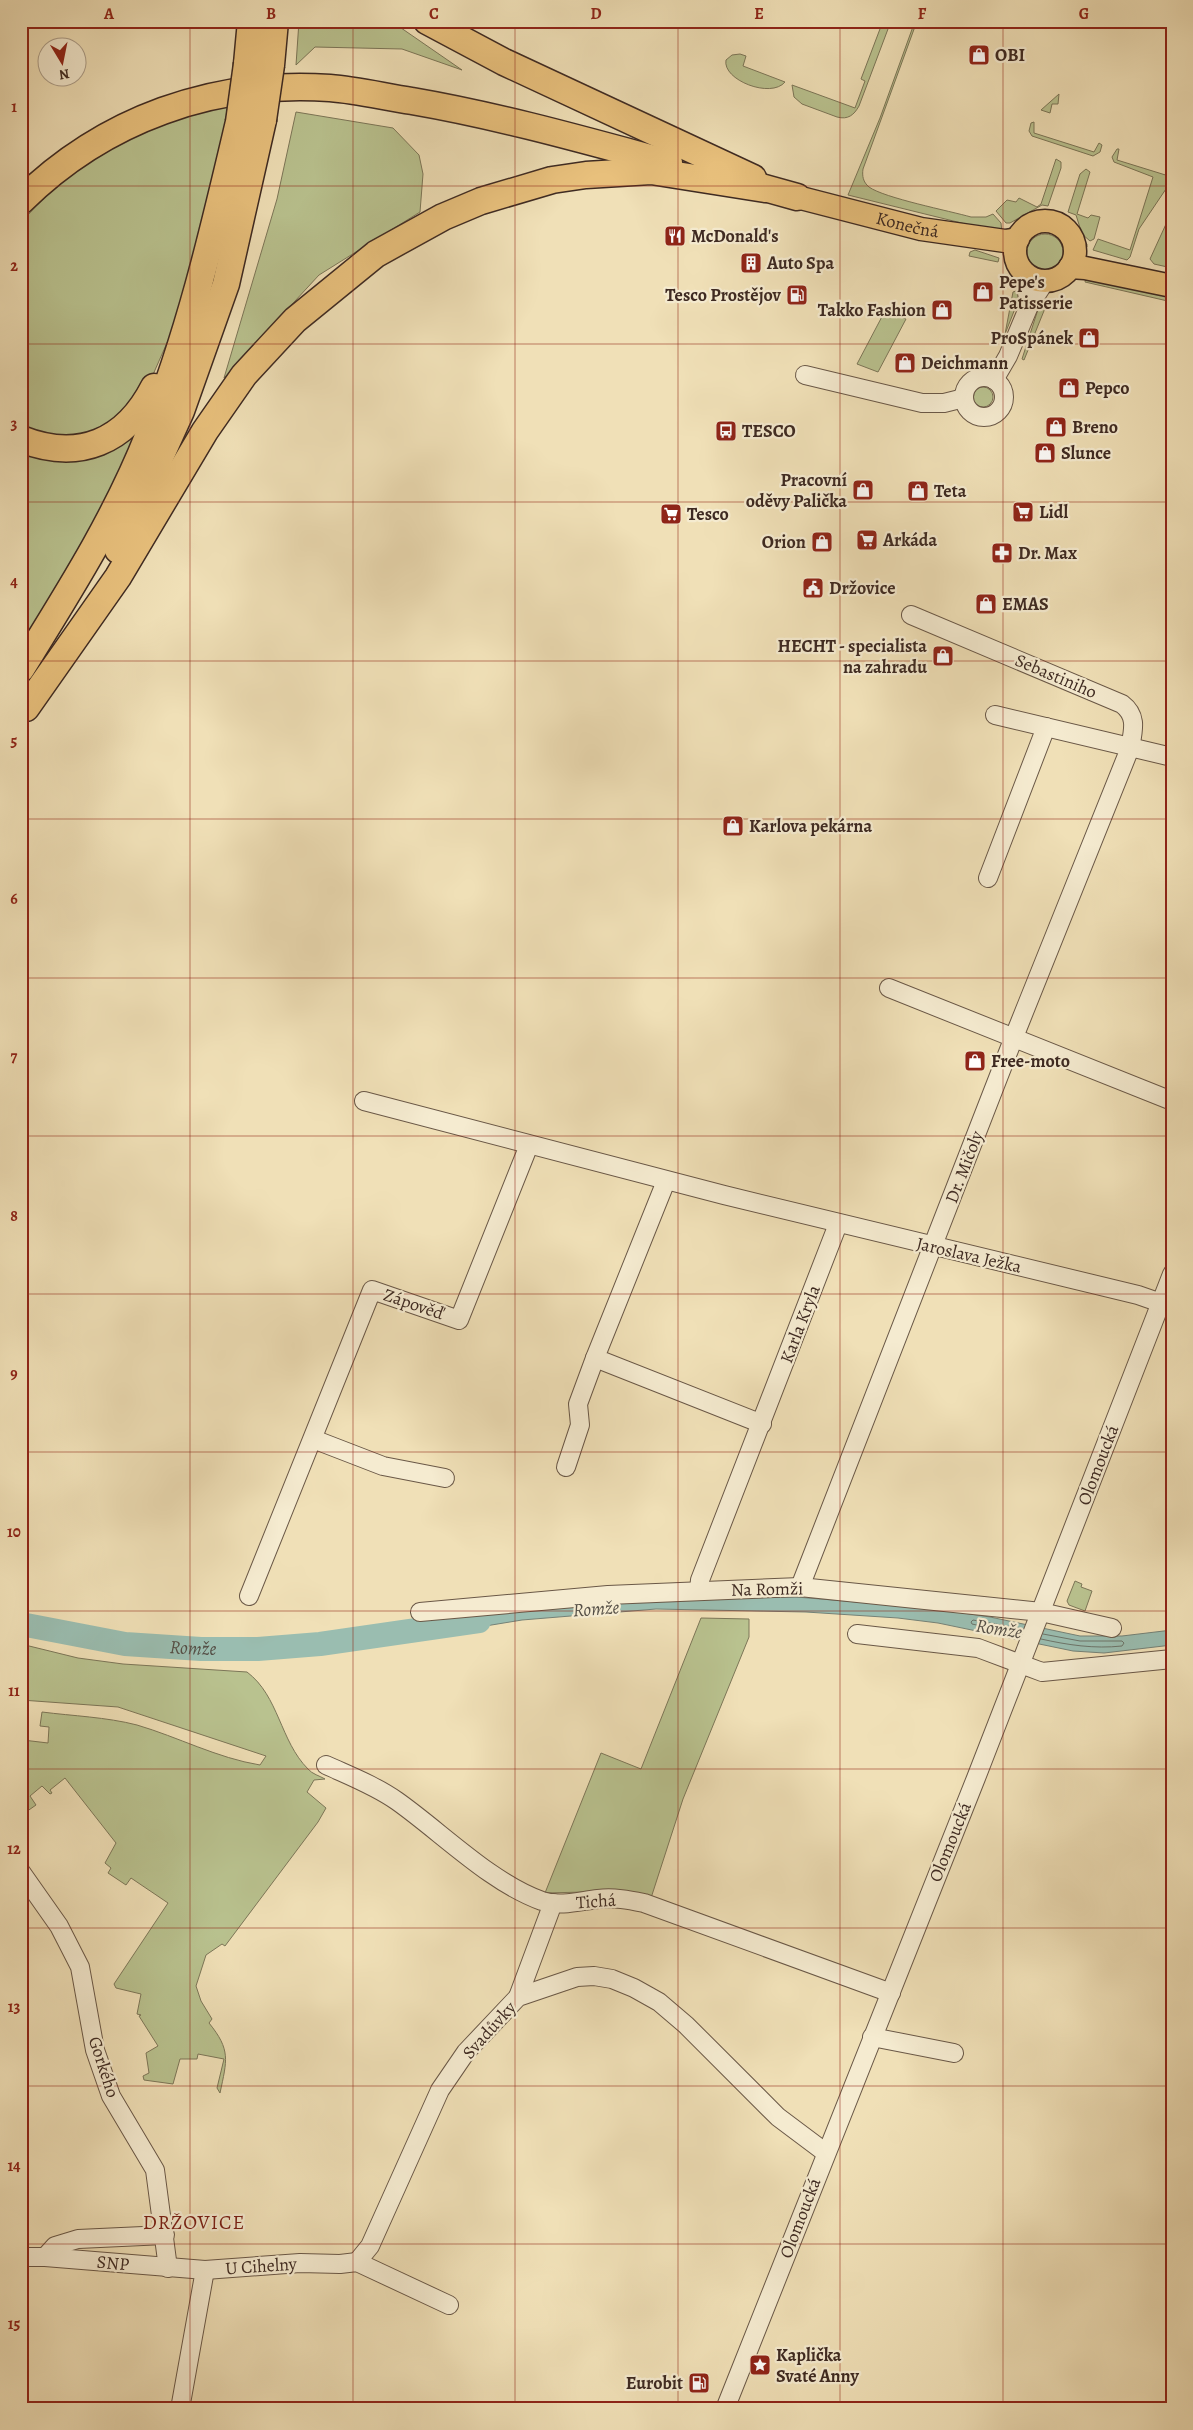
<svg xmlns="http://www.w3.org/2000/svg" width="1193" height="2430" font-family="Alegreya,serif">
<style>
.green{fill:#b9c28f;stroke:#7c7658}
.water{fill:#9abdb0;stroke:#758277}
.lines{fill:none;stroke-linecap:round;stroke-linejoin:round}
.shore{stroke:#6c7469;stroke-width:1}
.river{stroke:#9abdb0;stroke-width:24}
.minor-casing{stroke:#6a5847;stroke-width:20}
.major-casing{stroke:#3e2a22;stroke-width:25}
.highway-casing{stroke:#3e2a22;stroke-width:29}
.minor{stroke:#f5ebd0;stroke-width:18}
.major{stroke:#e8c07c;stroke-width:22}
.highway{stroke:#e8c07c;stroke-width:26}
.highway-bridge-casing{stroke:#3e2a22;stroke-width:29;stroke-linecap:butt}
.highway-bridge{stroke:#e8c07c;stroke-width:26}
.grid{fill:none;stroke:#8f2418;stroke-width:1;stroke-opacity:0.55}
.labels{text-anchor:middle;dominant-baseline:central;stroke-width:4.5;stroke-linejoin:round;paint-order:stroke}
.poi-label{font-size:18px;font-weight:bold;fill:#3e2a22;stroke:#f5ebd0;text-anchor:start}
.street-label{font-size:18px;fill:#3e2a22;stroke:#f5ebd0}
.water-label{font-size:19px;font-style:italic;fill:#554f46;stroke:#f5ebd0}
.quarter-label{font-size:20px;letter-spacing:1px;fill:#7a1f14;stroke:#f5ebd0}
.neatline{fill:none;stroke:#8f2418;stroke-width:2}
.grid-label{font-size:16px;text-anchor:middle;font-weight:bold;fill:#8f2418}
</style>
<rect width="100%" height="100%" fill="#f0e0b7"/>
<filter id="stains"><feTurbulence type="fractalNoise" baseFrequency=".004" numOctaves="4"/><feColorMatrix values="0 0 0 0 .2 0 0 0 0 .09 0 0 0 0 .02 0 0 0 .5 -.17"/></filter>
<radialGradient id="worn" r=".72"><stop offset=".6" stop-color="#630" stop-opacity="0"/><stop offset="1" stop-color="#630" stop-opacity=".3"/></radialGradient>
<!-- green -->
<g class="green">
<polygon points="299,21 391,21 462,70 402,49 315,47 296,65"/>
<path d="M883 21H891L859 106C854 115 848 120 837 117L802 104 794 97 792 85 855 108 865 81 861 79Z"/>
<path d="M915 21H917L863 169C862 176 863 182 869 187 884 198 950 211 971 217H986L993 214 1001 223 1002 233 848 195 880 118Z"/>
<path d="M740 54 746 56 743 66 785 82C771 99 722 80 726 60L732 55Z"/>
<polygon points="1059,94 1058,104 1052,104 1050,113 1041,110"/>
<path d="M229 105 224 144 177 320 148 386 129 411 88 434 52 437 21 427V223C58 179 108 144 162 124 184 117 207 111 229 105Z"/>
<polygon points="296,112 393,128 419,155 423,174 420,212 319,275 224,378 277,199"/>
<polygon points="1034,122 1034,133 1094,152 1099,143 1102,145 1100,152 1093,156 1032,136 1029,131 1031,123"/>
<polygon points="1117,149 1119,149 1117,160 1172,177 1172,180 1139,229 1130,257 1127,260 1093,250 1098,239 1130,250 1153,177 1114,162 1112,157"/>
<polygon points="1056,159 1061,162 1061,168 1048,206 1042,205 1010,223 1006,223 996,211 1007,200 1016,202 1019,198 1037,207 1041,204"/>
<polygon points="1086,169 1090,172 1077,214 1088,218 1091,215 1100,217 1094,239 1090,241 1082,234 1076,215 1068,212 1080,174"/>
<path d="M1040 211 1045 212C1037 222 1021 231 1009 230Z"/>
<polygon points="1172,211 1172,222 1167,234 1172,236 1172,268 1154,264 1150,259"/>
<path d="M1067 219 1074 222 1078 236 1087 244V247C1076 242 1069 230 1067 219Z"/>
<circle cx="1045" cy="252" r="18"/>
<polygon points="975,250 999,258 998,262 969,256 970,252"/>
<polygon points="1087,274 1172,293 1172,302 1085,282"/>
<polygon points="1016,291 1022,291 1005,334 1013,292"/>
<polygon points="1042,297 1048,301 1024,360 1022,359"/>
<polygon points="886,309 906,319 878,372 857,364"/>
<circle cx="983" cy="397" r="10"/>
<polygon points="143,423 105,508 21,652 21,446"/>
<polygon points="1075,1581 1082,1584 1081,1587 1092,1591 1085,1611 1069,1605 1067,1601"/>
<polygon points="701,1618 749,1619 749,1637 683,1799 651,1898 625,1891 545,1893 601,1753 641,1769"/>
<path d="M21 1644 78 1658 123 1664 247 1672C279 1696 280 1741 308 1769 312 1774 320 1776 325 1779L314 1780 307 1792 326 1808 318 1822 225 1946 222 1944 206 1955 196 1986 201 2001 212 2019 209 2023C231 2050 227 2060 220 2093L217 2088 224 2059 198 2054 197 2059H180L173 2084 144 2080 143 2076 149 2073 146 2053 158 2046 139 2016 141 2015 137 2014 141 1994 116 1988 114 1984 168 1903 131 1878 126 1885 108 1873 111 1868 105 1863 116 1843 65 1778 50 1790 52 1793 50 1794 42 1786 30 1796 36 1805 26 1812 21 1779V1730L24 1731 23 1740 48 1743 49 1727 40 1726 42 1712C73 1716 106 1717 137 1725 178 1737 217 1758 260 1765L266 1756 118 1707 21 1700Z"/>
</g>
<!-- water -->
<polygon class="water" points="796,1597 930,1608 990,1617 1080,1636 1122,1636 1172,1630 1172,1645 1104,1653 1073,1651 938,1623 898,1618 806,1612 656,1609 522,1620 449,1632 446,1617 645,1598"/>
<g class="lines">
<!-- shore -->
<g class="shore">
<polyline points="1021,1635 972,1624 971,1622 973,1620 1023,1629"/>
<path d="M1041 1639C1068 1645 1094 1649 1122 1646L1124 1643 1122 1641H1080L1043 1634"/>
</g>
<!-- river -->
<path class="river" id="s1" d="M21 1624 125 1644 201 1649H258L320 1644 479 1621"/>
<!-- minor casing -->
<g class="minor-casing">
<g id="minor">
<polyline points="1024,272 1029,306"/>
<polyline points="805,375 922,403 944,403 964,398"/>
<circle cx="984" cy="397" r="20"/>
<polyline points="994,380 1008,356 1029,306 1046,280"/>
<polyline points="995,715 1172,757"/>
<polyline points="988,878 1046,727"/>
<polyline points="889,988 1172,1101"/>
<polyline points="364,1101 724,1195 1138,1295 1161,1303"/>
<polyline points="666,1181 595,1358 762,1424"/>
<polyline points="313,1439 383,1466 445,1478"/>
<polyline points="566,1467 580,1425 578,1404 595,1358"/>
<path d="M800 1587 1014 1037 1130 748C1133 731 1138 716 1122 704L911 615"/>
<polyline points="699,1590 700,1580 838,1224"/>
<polyline points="249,1596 372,1290 459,1320 529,1145"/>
<polyline points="420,1612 608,1595 800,1587 1041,1612 1112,1628"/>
<polyline points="857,1634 978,1648 1042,1672 1172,1659"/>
<path d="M326 1765C350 1776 376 1786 397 1801 441 1832 491 1883 542 1901 561 1907 580 1901 598 1899 614 1897 629 1900 644 1903L891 1993"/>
<polyline points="21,1872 59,1926 80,1967 95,2050 111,2096 155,2170 168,2268"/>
<polyline points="518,1997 553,1903"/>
<polyline points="872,2037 954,2053"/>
<polyline points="21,2257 45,2257 205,2270 300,2263 340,2264 357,2262 449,2305"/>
<polyline points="45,2257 55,2246 78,2239 165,2235"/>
<polyline points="357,2262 370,2246 440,2090 466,2052 518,1997 577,1977 594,1976 612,1979 634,1988 659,2002 686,2025 778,2117 826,2153"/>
<polyline points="180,2409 205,2270"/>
<polyline points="725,2409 976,1778 1172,1274"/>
</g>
</g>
<!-- major casing -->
<g class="major-casing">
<g id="major">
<path id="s2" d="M797 197 921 229 1005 241 1018 239"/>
<circle cx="1045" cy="251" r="30"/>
<polyline points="1070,267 1085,268 1172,286"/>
</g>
</g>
<!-- highway casing -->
<g class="highway-casing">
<g id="highway">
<polyline points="427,21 504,62 753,178"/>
<polyline points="247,64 251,21"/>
<polyline points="271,65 275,21"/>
<polyline points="750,184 797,197"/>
<path d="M21 201C104 119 214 80 330 88 357 90 385 97 412 101 499 116 584 140 669 163"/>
<path d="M21 439C79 462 126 442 154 387"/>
<polyline points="118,550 181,411 226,284 263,120"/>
<path d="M21 669C68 593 116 518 149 434 190 333 214 228 239 122"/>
<polyline points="26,708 118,577 205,431 244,375 295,320 376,254 443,217 481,201 552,180 586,175 651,171 765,189"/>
</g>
</g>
<!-- minor -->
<use href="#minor" class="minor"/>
<!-- major -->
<use href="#major" class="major"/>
<!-- highway -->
<use href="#highway" class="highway"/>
<!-- highway-bridge casing -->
<g class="highway-bridge-casing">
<g id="highway-bridge">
<polyline points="263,120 271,65"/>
<polyline points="239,122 247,64"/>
</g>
</g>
<!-- highway-bridge -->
<use href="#highway-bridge" class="highway-bridge"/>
</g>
<!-- grid -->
<path class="grid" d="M190 21V2409M353 21V2409M515 21V2409M678 21V2409M840 21V2409M1003 21V2409M21 186H1172M21 344H1172M21 502H1172M21 661H1172M21 819H1172M21 978H1172M21 1136H1172M21 1294H1172M21 1452H1172M21 1611H1172M21 1769H1172M21 1928H1172M21 2086H1172M21 2244H1172"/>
<!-- icons -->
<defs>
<g id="shop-square" transform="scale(1.125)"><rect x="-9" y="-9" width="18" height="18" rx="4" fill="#8f2418" stroke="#f5ebd0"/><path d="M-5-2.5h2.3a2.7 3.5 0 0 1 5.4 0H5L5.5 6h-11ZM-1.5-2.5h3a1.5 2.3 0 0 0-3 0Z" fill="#fff"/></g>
<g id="restaurant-square" transform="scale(1.125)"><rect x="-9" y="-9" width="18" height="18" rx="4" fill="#8f2418" stroke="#f5ebd0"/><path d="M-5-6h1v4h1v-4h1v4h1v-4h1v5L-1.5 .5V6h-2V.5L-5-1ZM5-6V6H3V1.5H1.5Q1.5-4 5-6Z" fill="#fff"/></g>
<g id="building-square" transform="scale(1.125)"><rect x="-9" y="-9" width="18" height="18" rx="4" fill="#8f2418" stroke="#f5ebd0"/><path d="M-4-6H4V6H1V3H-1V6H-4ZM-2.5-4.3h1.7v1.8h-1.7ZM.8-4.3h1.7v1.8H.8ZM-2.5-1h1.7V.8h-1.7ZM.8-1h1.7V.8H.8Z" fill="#fff"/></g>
<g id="fuel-square" transform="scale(1.125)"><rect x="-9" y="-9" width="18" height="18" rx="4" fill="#8f2418" stroke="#f5ebd0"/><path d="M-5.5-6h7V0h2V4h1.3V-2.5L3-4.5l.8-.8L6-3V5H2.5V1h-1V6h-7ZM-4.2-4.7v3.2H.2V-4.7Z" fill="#fff"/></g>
<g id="bus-square" transform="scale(1.125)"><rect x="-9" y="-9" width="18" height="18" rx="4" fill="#8f2418" stroke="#f5ebd0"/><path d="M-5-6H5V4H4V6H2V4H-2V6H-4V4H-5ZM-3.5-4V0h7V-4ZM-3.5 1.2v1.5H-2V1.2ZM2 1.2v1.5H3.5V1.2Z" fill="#fff"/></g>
<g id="supermarket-square" transform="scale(1.125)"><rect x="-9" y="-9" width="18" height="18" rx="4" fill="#8f2418" stroke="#f5ebd0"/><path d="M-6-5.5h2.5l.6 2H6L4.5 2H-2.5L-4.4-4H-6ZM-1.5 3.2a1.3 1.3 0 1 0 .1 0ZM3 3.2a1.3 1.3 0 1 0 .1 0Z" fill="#fff"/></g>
<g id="pharmacy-square" transform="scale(1.125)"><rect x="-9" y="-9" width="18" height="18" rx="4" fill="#8f2418" stroke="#f5ebd0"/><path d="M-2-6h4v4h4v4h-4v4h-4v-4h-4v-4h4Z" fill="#fff"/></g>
<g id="civic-square" transform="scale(1.125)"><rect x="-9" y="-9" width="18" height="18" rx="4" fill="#8f2418" stroke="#f5ebd0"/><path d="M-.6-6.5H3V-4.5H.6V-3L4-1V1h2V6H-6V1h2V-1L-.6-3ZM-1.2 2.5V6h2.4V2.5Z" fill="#fff"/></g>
<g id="sight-square" transform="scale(1.125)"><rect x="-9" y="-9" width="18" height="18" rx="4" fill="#8f2418" stroke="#f5ebd0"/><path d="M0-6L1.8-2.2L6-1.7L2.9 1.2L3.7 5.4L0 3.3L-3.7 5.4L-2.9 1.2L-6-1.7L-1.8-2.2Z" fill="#fff"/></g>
</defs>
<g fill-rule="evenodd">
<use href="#shop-square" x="979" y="55"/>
<use href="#restaurant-square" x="675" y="236"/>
<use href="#building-square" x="751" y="263"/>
<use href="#shop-square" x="983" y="292"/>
<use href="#fuel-square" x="797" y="295"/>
<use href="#shop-square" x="942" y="310"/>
<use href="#shop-square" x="1089" y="338"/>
<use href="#shop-square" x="905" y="363"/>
<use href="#shop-square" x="1069" y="388"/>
<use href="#shop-square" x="1056" y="427"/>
<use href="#bus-square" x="726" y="431"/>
<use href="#shop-square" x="1045" y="453"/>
<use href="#shop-square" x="863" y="490"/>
<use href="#shop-square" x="918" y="491"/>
<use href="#supermarket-square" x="1023" y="512"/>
<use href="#supermarket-square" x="671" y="514"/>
<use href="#supermarket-square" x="867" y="540"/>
<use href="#shop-square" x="822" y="542"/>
<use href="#pharmacy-square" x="1002" y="553"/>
<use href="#civic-square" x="813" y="588"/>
<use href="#shop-square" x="986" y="604"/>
<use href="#shop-square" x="943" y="656"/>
<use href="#shop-square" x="733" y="826"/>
<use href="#shop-square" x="975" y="1061"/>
<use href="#sight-square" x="760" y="2365"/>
<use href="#fuel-square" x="699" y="2383"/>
</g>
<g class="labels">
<!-- poi labels -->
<g class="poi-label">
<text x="995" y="55">OBI</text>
<text x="691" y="236">McDonald's</text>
<text x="767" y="263">Auto Spa</text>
<text x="999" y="282">Pepe's<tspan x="999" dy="21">Patisserie</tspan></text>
<text x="781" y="295" text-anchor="end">Tesco Prostějov</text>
<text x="926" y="310" text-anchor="end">Takko Fashion</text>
<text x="1073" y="338" text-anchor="end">ProSpánek</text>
<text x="921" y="363">Deichmann</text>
<text x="1085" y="388">Pepco</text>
<text x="1072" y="427">Breno</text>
<text x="742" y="431">TESCO</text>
<text x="1061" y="453">Slunce</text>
<text x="847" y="480" text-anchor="end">Pracovní<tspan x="847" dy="21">oděvy Palička</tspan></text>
<text x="934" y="491">Teta</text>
<text x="1039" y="512">Lidl</text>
<text x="687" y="514">Tesco</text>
<text x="883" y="540">Arkáda</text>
<text x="806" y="542" text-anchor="end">Orion</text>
<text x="1018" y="553">Dr. Max</text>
<text x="829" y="588">Držovice</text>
<text x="1002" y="604">EMAS</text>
<text x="927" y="646" text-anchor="end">HECHT - specialista<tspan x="927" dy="21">na zahradu</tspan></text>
<text x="749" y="826">Karlova pekárna</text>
<text x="991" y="1061">Free-moto</text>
<text x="776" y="2355">Kaplička<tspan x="776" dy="21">Svaté Anny</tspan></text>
<text x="683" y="2383" text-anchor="end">Eurobit</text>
</g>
<!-- street labels -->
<g class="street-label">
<text stroke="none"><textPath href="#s2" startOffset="114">Konečná</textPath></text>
<text transform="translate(1056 676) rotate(23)">Sebastiniho</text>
<text transform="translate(964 1167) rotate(-69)">Dr. Mičoly</text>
<text transform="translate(969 1255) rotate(13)">Jaroslava Ježka</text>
<text transform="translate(414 1304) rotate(19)">Zápověď</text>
<text transform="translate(800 1324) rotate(-69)">Karla Kryla</text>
<text transform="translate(1098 1465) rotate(-69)">Olomoucká</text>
<text transform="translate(767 1589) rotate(-1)">Na Romži</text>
<text transform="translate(950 1842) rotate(-68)">Olomoucká</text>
<text transform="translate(596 1901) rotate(-4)">Tichá</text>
<text transform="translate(489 2030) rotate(-48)">Svadůvky</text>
<text transform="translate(104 2067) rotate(72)">Gorkého</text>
<text transform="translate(800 2218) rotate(-69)">Olomoucká</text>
<text transform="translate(113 2263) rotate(5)">SNP</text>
<text transform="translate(261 2266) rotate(-4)">U Cihelny</text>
</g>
<!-- water labels -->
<g class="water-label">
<text transform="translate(596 1609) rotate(-4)">Romže</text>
<text transform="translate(999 1629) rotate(9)">Romže</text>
<text stroke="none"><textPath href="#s1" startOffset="174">Romže</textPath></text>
</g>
<!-- quarter labels -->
<g class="quarter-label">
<text x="194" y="2222">DRŽOVICE</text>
</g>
</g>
<!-- margin -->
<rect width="1193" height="2430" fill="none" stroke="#f0e0b7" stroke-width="55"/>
<!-- north arrow -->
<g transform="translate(62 62) rotate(170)"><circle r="24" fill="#f5ebd0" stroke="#ac9e8a"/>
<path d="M0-4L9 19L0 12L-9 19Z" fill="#8f2418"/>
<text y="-8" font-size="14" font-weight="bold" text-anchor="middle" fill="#3e2a22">N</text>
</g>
<rect x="28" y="28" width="1138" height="2374" class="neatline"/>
<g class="grid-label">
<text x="109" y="19">A</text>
<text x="271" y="19">B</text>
<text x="434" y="19">C</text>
<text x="596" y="19">D</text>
<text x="759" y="19">E</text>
<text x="922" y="19">F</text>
<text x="1084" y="19">G</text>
<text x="14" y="112">1</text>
<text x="14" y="271">2</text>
<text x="14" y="429">3</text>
<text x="14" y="587">4</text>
<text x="14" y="746">5</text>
<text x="14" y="904">6</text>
<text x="14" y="1062">7</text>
<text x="14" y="1221">8</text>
<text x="14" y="1379">9</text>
<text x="14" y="1537">10</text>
<text x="14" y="1696">11</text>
<text x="14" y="1854">12</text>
<text x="14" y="2012">13</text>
<text x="14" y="2171">14</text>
<text x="14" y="2329">15</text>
</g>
<rect width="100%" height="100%" filter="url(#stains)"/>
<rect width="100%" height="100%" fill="url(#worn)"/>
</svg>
